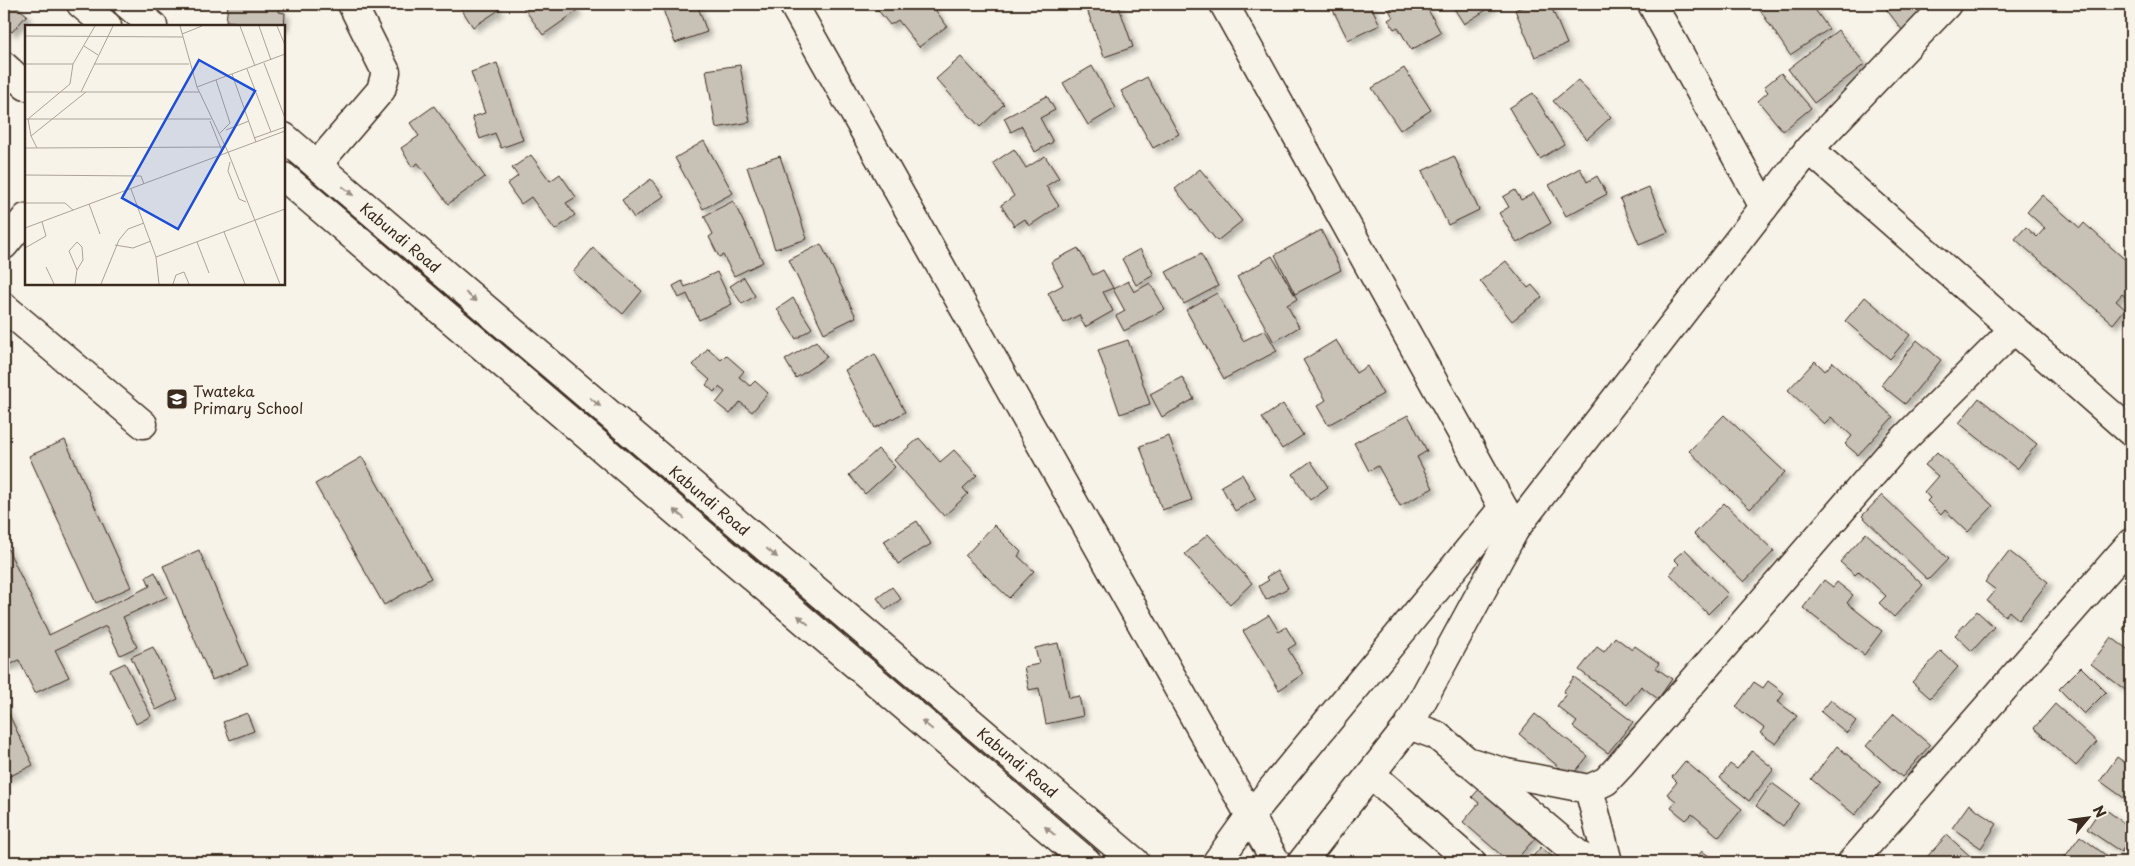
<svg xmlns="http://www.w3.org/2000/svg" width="2135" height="866" font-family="'Playpen Sans',sans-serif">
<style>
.building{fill:#c8c1b6;stroke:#3b2a1e;filter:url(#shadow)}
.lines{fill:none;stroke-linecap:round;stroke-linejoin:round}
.minor-casing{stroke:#3b2a1e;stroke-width:31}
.minor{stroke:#f7f3e8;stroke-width:28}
.oneway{fill:#998e83}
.labels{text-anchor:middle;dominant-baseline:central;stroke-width:4.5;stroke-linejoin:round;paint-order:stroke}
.street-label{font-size:15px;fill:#3b2a1e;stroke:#f7f3e8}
.poi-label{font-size:15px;fill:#3b2a1e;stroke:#f7f3e8;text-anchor:start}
.inset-road{fill:none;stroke:#aca397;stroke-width:1}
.view{fill:#1d4ed8;fill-opacity:0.15;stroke:#1d4ed8;stroke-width:2.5}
.inset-edge{fill:none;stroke:#3b2a1e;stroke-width:2.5}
</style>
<defs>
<filter id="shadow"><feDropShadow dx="4.5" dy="4.5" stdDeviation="2.5" flood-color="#0004"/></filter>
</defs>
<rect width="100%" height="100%" fill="#f7f3e8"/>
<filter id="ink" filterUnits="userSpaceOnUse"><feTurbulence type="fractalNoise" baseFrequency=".02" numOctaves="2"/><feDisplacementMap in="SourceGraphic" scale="10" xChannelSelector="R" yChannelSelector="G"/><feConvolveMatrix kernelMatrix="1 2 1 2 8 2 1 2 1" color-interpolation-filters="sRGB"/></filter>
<g filter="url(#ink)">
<!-- building -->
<g class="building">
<polygon points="13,4 27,15 12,32 4,25 4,14"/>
<polygon points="228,4 280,4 279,12 285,13 284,29 284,26 235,26 235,22 226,21"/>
<polygon points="458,4 495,4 499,10 473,27"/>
<polygon points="528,4 572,4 577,11 543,35 523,7"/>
<polygon points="661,4 697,4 707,32 675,43"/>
<polygon points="873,4 931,4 947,26 919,47 898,20 890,25"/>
<polygon points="1085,4 1118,4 1133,47 1104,57"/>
<polygon points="1330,4 1370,4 1380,25 1348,40"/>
<polygon points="1399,4 1419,4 1422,9 1426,6 1441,33 1411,50 1398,27 1394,29 1388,20 1393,17 1389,10"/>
<polygon points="1451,4 1494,4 1494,5 1464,24"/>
<polygon points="1529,4 1550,4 1567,44 1535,57 1515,10"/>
<polygon points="1756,4 1811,4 1829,29 1790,55"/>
<polygon points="1892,4 1918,4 1929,17 1906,35 1886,9"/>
<polygon points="1838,30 1865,64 1814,103 1788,69"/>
<polygon points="961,57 1004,104 980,127 936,79"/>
<polygon points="497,63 523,140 501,148 495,133 480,139 472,117 485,113 471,72"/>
<polygon points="740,65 750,122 716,128 706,70"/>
<polygon points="1092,66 1116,108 1088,125 1063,83"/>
<polygon points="1404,68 1431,110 1400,130 1372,88"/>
<polygon points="1781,73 1811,108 1783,131 1758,101 1768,92 1764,87"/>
<polygon points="1147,77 1179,134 1153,148 1121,91"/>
<polygon points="1578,80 1611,117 1587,139 1553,101"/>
<polygon points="1533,93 1564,144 1540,159 1509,108"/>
<polygon points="1047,96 1055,110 1040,118 1053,142 1035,152 1022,126 1011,132 1004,118"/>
<polygon points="434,106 485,177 448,204 418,163 412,167 401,148 419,136 410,123"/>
<polygon points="704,141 733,193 703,209 675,158"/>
<polygon points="1014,149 1026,168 1045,156 1059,178 1046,186 1059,206 1029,226 1025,219 1014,226 1001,205 1014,196 993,163"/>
<polygon points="531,155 550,181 560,174 576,197 566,203 575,215 555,230 531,197 521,204 507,184 518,176 512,168"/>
<polygon points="780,156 807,239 775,249 747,167"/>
<polygon points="1454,156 1479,210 1448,225 1422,171"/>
<polygon points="1580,168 1587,182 1597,176 1607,194 1566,216 1549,185"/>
<polygon points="1200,169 1242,221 1217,241 1175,189"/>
<polygon points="651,179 664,196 634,218 622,200"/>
<polygon points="1649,187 1668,232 1639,244 1620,199"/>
<polygon points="1515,190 1521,200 1534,193 1551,223 1517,243 1499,213 1509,207 1503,197"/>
<polygon points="2042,195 2080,228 2084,223 2131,265 2131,296 2129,300 2122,294 2116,301 2125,309 2113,324 2015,239 2026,227 2037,237 2045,228 2027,212"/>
<polygon points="733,201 763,262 734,276 723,255 719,257 709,237 713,234 704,216"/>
<polygon points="1321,230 1341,270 1295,294 1275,255"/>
<polygon points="821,244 856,317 824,333 789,260"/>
<polygon points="593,248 642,291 623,314 573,272"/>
<polygon points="1078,248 1093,275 1103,270 1113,288 1103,292 1113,311 1085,327 1079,315 1064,323 1048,293 1063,285 1051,262"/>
<polygon points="1140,249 1154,275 1136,285 1122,259"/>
<polygon points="1201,254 1218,286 1184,304 1166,272"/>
<polygon points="1272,256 1297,299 1287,305 1299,327 1274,342 1237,277"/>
<polygon points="1506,261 1528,288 1532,285 1542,297 1512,321 1480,281"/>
<polygon points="717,272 732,304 699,320 687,294 679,298 673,286 682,281 685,287"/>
<polygon points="744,277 755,296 742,304 730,286"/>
<polygon points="1128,281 1134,292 1150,283 1165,309 1124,331 1116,316 1125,311 1113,289"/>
<polygon points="1217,293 1243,341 1265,330 1277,351 1224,379 1186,310"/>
<polygon points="1865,297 1910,335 1890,359 1845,321"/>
<polygon points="793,298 812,328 796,339 777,309"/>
<polygon points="1128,340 1150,404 1120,414 1098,350"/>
<polygon points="1336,340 1356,373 1367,366 1383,394 1328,425 1317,406 1326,400 1303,360"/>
<polygon points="1917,340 1941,360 1905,404 1881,385"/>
<polygon points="816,341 827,357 796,378 785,360"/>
<polygon points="708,348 721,360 726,355 744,371 739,377 750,386 755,381 768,393 752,412 740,402 730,414 716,403 725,392 719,387 714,392 706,385 710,380 693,365"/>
<polygon points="875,354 905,412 875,428 845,370"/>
<polygon points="1815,361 1825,371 1833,362 1893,417 1858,455 1845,444 1852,436 1831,417 1824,424 1788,390"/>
<polygon points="1182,377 1194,399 1162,417 1150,394"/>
<polygon points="1979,398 2037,444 2017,469 1959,423"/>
<polygon points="1283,404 1303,435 1282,449 1262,418"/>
<polygon points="1408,415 1427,451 1417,457 1433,488 1400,506 1378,466 1369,471 1354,443"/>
<polygon points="1724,415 1785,472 1750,509 1689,451"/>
<polygon points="1169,436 1192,500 1162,510 1140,446"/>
<polygon points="919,438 940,462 954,450 977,475 963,488 968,494 944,516 894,460"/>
<polygon points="65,440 131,587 96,603 29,456"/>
<polygon points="878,449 895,467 865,494 849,475"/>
<polygon points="1937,452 1993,506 1968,532 1945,510 1941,515 1927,501 1930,498 1924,492 1938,476 1925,465"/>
<polygon points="362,457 431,578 384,605 315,484"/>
<polygon points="1311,461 1328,487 1310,500 1293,474"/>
<polygon points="1242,474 1256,499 1235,511 1221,486"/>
<polygon points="1882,495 1948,559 1928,580 1862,516"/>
<polygon points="1724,503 1774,551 1744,582 1694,534"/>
<polygon points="917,521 931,544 898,564 884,541"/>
<polygon points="994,525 1021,552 1018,556 1034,571 1009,598 965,556"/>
<polygon points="1866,533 1923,585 1894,617 1879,603 1886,596 1859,571 1855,575 1840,562"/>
<polygon points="1208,534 1252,583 1230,604 1185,554"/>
<polygon points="4,541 49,635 150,586 146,577 155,572 167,597 123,617 137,647 120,655 106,626 55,650 69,677 35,693 19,660 4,668 4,631 8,629 4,620"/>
<polygon points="1685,549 1728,594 1708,614 1670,574 1679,564 1674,559"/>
<polygon points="199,550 248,665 212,680 163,566"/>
<polygon points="2009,551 2048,582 2019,620 2009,611 2005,616 1987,601 1996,590 1985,582"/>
<polygon points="1278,570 1288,588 1266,600 1259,586 1269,580 1266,577"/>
<polygon points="1824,580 1833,587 1837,582 1853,595 1847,603 1882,631 1864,655 1803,608"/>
<polygon points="892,587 901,599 886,610 877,598"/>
<polygon points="1977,611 1994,627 1972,651 1955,635"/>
<polygon points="1269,615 1279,632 1286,627 1296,644 1288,649 1303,674 1279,690 1243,631"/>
<polygon points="2131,619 2131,635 2123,629"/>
<polygon points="1615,637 1632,650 1635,646 1659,663 1656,668 1672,679 1658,699 1641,686 1627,705 1579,670 1597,647 1604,652"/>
<polygon points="2111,637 2131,652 2131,687 2128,692 2091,664"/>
<polygon points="1058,643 1069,698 1079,696 1083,716 1046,724 1039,688 1029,690 1024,667 1039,664 1035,648"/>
<polygon points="153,647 178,699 156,710 131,657"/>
<polygon points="1941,651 1958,667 1930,698 1912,682"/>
<polygon points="125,663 151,716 136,724 110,670"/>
<polygon points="2081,667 2106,692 2084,714 2059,689"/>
<polygon points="1574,677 1633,722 1608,753 1573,727 1577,722 1557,706 1566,694 1563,692"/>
<polygon points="1768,681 1784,693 1778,702 1797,716 1776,744 1760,733 1764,728 1736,707 1754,682 1763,688"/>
<polygon points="1831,700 1856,721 1847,733 1821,712"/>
<polygon points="4,704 33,765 4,779"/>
<polygon points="2055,704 2097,742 2076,766 2034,728"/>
<polygon points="247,713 254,731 230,740 223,722"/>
<polygon points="1535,714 1588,756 1571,777 1519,734"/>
<polygon points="1894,714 1930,745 1902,777 1866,746"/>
<polygon points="1837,746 1881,783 1855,815 1811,779"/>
<polygon points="1752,751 1774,769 1749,801 1720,778 1730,764 1737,769"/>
<polygon points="2117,757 2131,767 2131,803 2100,781"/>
<polygon points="1685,761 1742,809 1719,837 1692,814 1686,820 1671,808 1676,801 1667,794 1677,782 1672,777"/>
<polygon points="1772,783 1799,803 1783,826 1756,806"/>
<polygon points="1482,786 1538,835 1514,862 1509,862 1463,822 1479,803 1472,797"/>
<polygon points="1969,804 1997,824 1981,848 1952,828"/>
<polygon points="2102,807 2131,828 2131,837 2121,852 2087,829"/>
<polygon points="1947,835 1970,856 1964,862 1931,862 1926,858"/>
<polygon points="2080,836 2111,859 2109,862 2061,862"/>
<polygon points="1541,847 1558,862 1528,862"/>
<polygon points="1702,851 1717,862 1693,862"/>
</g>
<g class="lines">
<!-- minor casing -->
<g class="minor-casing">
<g id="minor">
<polyline points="81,4 107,26"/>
<polyline points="127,4 153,26"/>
<polyline points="793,4 1276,862"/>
<polyline points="1224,4 1515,529"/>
<polyline points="1652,4 1764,207"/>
<polyline points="4,66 26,86"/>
<polyline points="284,137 1135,862"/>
<polyline points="1809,149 2131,432"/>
<polyline points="317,165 381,90 386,72 352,4"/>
<polyline points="284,177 1087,862"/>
<polyline points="4,245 26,218"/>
<polyline points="4,307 143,424"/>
<polyline points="1409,725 1436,735 1467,761 1506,773 1589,789 1606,781 1620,766 1896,447 2014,329"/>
<polyline points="1476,768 1587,862"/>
<polyline points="1371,774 1471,862"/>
<polyline points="1589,789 1608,862"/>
<polyline points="1217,862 1250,816 1503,508"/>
<polyline points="1302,862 1409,725 1515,529 1809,149 1947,4"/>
<polyline points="1852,862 2131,543"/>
</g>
</g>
<!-- minor -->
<use href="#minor" class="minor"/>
</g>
<!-- one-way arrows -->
<defs><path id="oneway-solid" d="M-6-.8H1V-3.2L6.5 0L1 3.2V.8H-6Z" transform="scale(1.25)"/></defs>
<g class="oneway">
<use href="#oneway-solid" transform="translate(348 191) rotate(40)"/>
<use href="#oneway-solid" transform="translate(471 297) rotate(40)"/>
<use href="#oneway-solid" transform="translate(595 402) rotate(40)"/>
<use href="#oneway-solid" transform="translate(679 514) rotate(-140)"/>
<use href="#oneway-solid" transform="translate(772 553) rotate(40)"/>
<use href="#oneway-solid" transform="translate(803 620) rotate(-140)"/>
<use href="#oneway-solid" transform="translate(927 725) rotate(-140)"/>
<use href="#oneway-solid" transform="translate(1050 831) rotate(-140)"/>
</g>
</g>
<!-- icons -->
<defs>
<g id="school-square" transform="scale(1.125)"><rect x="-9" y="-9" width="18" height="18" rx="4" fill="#3b2a1e" stroke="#f7f3e8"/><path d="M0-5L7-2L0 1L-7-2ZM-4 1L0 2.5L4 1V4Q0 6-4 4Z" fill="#fff"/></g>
</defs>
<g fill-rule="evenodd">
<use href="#school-square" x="177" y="399"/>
</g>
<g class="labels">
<!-- street labels -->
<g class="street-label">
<text transform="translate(401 237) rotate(40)">Kabundi Road</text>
<text transform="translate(710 500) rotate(40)">Kabundi Road</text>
<text transform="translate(1018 762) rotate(40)">Kabundi Road</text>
</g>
<!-- poi labels -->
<g class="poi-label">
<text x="193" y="390">Twateka<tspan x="193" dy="17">Primary School</tspan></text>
</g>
</g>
<!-- overview -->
<g transform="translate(25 25)">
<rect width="260" height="260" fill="#f7f3e8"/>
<path class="inset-road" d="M155 1 172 62 203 127 255 259M215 1 230 41M234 1 246 35M252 1 260 20M157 9 177 1M0 11 158 12M59 21 73 30M239 38 260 93M0 39H48M69 39H164M222 44 246 107M207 49 231 117M191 55 205 98 195 108M172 62 260 29M0 67H56M61 67H174M0 94H186M185 96 197 126M201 105 224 96M6 111 3 94 45 59 48 39 70 1M229 113 260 102M0 123 200 122M12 123 6 111 61 67H56L88 1M205 137 203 146 214 174 221 177M0 150 116 151 119 159M106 164 131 232M0 178H40L48 185M64 179 75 209M0 203 260 106M199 207 220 259M172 217 184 248M90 220 108 223 126 216M0 223 21 211 17 197M21 242 29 259M50 259 52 245 58 235 57 222 52 217 44 226 52 245M76 259 94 215 103 204 119 198M134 259 131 232 260 184M148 259 151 250 159 247 164 259"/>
<path class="view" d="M174 35 230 66 153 204 97 173Z"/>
<rect width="260" height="260" class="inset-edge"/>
</g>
<!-- margin -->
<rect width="2135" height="866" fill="none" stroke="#f7f3e8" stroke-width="20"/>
<rect x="10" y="10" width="2115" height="846" fill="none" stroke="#3b2a1e" stroke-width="2" filter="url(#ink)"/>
<!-- north arrow -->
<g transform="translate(2088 818) rotate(61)" stroke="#f7f3e8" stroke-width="4" paint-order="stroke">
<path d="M0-4L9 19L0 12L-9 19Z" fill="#3b2a1e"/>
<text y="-8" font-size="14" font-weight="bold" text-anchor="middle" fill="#3b2a1e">N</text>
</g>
</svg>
